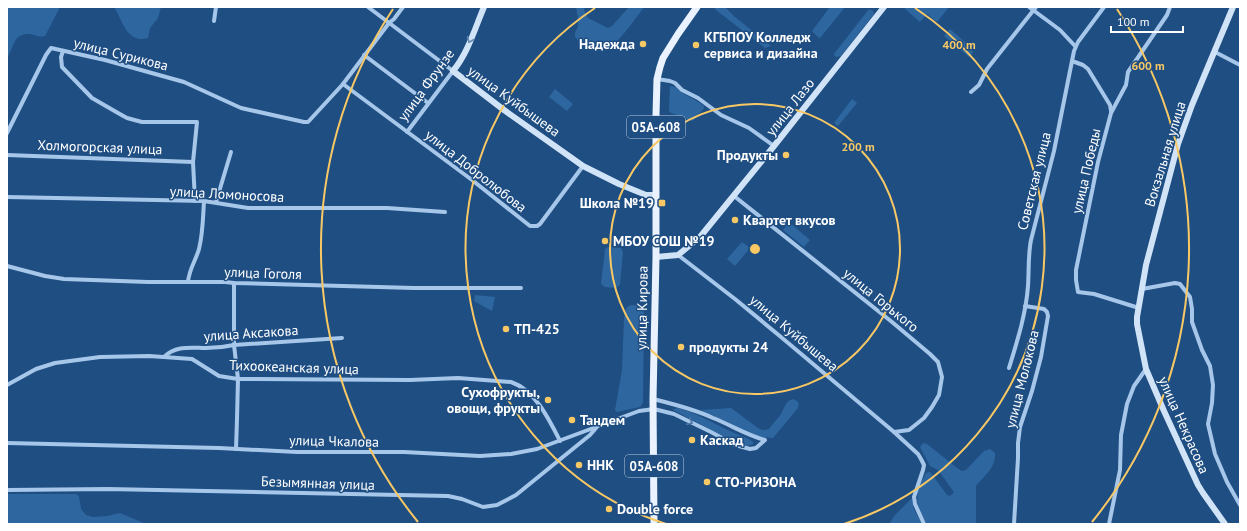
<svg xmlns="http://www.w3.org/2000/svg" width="1247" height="531" font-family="'PT Sans',sans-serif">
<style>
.green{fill:#2e66a0}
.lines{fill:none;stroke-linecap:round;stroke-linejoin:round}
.minor{stroke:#a6c7e9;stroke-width:4}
.secondary{stroke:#d1e3f7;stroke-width:6}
.primary{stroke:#e9f2fe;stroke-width:7}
.oneway{stroke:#668ab1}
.oneway2{stroke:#4e78a7}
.ring{fill:none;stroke:#f8c865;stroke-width:2}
.poi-dot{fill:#f8c865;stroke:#1f4e83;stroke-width:1.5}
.labels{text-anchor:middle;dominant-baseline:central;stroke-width:3;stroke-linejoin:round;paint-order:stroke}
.shield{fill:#1f4e83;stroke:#bccada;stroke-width:1}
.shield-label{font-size:13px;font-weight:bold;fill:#fff}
.poi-label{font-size:14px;font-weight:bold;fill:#fff;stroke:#1f4e83;text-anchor:start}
.street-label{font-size:14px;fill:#fff;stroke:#1f4e83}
.centre{fill:#f8c865;stroke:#1f4e83;stroke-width:2}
.ring-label{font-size:12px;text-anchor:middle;font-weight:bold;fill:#f8c865;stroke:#1f4e83;stroke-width:3;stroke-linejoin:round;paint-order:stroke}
</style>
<rect width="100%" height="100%" fill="#1f4e83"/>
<!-- green -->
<g class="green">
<path d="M7 7H60L45 36C38 38 35 34 29 34 13 33 14 48 7 58Z"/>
<path d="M114 7H161L158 18 150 28 148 38C126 44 123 20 114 7Z"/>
<path d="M576 7H585L584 10 588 18 608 28 612 26 629 7H644C638 15 620 41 612 45 606 47 596 46 590 44 585 43 578 42 576 38 573 34 577 30 578 26 579 20 577 13 576 7Z"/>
<polygon points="714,7 725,7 735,17 771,46 765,48 716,10"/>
<polygon points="830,7 845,7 821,37 819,38 812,31"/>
<polygon points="903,7 949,7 937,22 927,14 920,22"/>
<polygon points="869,9 873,11 874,14 841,56 836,57 834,55 834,54"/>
<polygon points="950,29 973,49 973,52 969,57 944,36"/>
<polygon points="670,86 675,87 681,92 700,103 704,106 704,108 694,120 692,121 671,113 669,111"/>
<polygon points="555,89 573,104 567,111 549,97"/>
<polygon points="852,99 857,103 838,126 834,123"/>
<polygon points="789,222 810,240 804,247 783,230"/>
<polygon points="742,242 750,248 735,266 727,259"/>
<polygon points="608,247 621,248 623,252 620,285 616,288 605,287 601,284 605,249"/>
<polygon points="475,295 495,297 492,311 474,301"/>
<polygon points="633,305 640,306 644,310 643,403 640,407 617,412 615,410 622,370 624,319 626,309 628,306"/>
<path d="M793 399 797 401 799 404 798 408 773 438 760 437 734 427 701 410 731 408 758 428C762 430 764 431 769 429 773 423 779 418 782 412 785 406 786 401 793 399Z"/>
<path d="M678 408C696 413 713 423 730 431 738 435 747 437 753 442V444L748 446 735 442 673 410 674 409Z"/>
<path d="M923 443 927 444 957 468 962 471 966 470 984 451 990 449 995 453C996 468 984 476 976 486V524H930L925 522 917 504 918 489 926 473 930 472 947 495 950 496 954 492 938 470 930 466 920 447Z"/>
<polygon points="7,494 76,494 79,496 81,509 86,515 93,517 107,516 120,513 146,524 7,524"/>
<polygon points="912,498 914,509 922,524 889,524 895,515"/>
</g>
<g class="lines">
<!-- minor -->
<g class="minor">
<polyline points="368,7 453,71 407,132"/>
<polyline points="1029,7 1060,30 1075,46"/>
<polyline points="214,21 216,7"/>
<polyline points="63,51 61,57 62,67 92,98 118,113 127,118 142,122 197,122 193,162 195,201"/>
<polyline points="1215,52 1240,65"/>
<polyline points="364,55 428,103"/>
<polyline points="1072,61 1083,65 1088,69 1110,105 1111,111"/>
<polyline points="657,79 670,81 675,83 682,90 698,98 721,115 749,128 774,146"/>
<polyline points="343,84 472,180 530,226 537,226 540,224 583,166"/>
<polyline points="971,92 979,85 987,69 1036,7"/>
<polyline points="7,133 46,55 51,48 105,60 184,82 241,108 304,122 308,122 343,84 389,23 394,19 403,7"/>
<polyline points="7,155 193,162"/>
<polyline points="734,196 892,322 930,354 938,362 942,377 939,395 932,407 924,418 909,430 894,432"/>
<polyline points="7,197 204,201 248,208 387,208 445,212"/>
<polyline points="216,202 231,152"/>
<polyline points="678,255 735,299 781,337 894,432 918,454 921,459 924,465 923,470 914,497 915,504 924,524"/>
<polyline points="7,266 45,276 64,279 148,282 225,282 234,283 414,288 521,288"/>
<path d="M188 282C189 269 196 260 199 249 203 233 203 217 204 201"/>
<polyline points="234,283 234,345 238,379 237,419 236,449"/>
<polyline points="1142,289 1175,283 1180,284 1190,297 1192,309 1192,322 1202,350 1210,366 1213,385 1212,403 1208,424 1215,454 1227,482 1240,505"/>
<polyline points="1139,308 1094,294 1078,292 1076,280 1076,270 1098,162 1111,113 1126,85 1128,72 1167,15 1170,7"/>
<path d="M164 357C176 345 191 348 206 348 215 348 225 347 234 345L342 338"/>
<path d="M1009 368C1017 342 1026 314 1028 286 1029 271 1028 255 1031 240L1054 151 1074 51 1078 42 1104 7"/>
<path d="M7 385 36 369 55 363 100 357 149 356 192 359 219 376 238 379 410 380 458 378 511 382C535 390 549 419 560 441"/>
<path d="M7 443 219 448 297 452H404L480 456 511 454 537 449 639 411 654 409 674 414 711 432 735 445 750 449 756 448 765 440C746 435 731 425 713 418 694 409 673 404 653 399"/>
<polyline points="7,490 108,489 448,496 462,499 483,507 497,505 516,495 590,435 596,428"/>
<polyline points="1014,524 1018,458 1018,443 1020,427 1032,391 1041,357 1048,316 1047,312 1044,309 1025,306"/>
<polyline points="1109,524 1120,470 1121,435 1127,404 1134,386 1146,369"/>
</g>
<!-- secondary -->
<g class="secondary">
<path d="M484 7C475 28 468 53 453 71L504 110 583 166 619 184 646 195H655"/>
<polyline points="656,257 678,255 700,237 774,146 884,7"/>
<polyline points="1225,524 1203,493 1198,485 1164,411 1146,369 1137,324 1137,317 1146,265 1178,144 1192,105 1233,7"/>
</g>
<!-- primary -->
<polyline class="primary" points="654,524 653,399 656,257 656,115 657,79 660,67 663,58 678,34 697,7"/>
</g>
<!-- one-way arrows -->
<defs><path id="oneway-chevron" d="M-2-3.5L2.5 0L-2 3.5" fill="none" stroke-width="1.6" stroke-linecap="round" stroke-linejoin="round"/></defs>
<use class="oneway" href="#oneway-chevron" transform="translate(470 40) rotate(113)"/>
<use class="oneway2" href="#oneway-chevron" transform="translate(690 422) rotate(25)"/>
<!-- distance rings -->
<g class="ring">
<circle cx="755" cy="249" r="145"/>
<path d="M666 524A289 289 0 0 1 595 8M915 8A289 289 0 0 1 844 524"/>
<path d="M418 522A434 434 0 0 1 393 9M1117 9A434 434 0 0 1 1092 522"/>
</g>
<!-- markers -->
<g class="poi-dot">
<circle cx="643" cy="44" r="4"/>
<circle cx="696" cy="45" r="4"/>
<circle cx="786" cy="155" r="4"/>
<rect x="658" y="199" width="8" height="8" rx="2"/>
<circle cx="735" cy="220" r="4"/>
<circle cx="605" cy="241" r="4"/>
<circle cx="506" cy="329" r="4"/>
<circle cx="681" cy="347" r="4"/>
<circle cx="548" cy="400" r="4"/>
<circle cx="572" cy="420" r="4"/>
<circle cx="692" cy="440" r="4"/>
<circle cx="579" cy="465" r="4"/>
<circle cx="707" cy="482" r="4"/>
<circle cx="609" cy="509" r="4"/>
</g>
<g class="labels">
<!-- shield labels -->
<g class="shield">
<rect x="627" y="116" width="58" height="22" rx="3"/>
<rect x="625" y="455" width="58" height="22" rx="3"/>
</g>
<g class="shield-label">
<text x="656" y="127">05А-608</text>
<text x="654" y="466">05А-608</text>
</g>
<!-- poi labels -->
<g class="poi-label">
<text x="704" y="37">КГБПОУ Колледж<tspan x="704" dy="16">сервиса и дизайна</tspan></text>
<text x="635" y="44" text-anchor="end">Надежда</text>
<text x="778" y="155" text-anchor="end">Продукты</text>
<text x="654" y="203" text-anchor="end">Школа №19</text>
<text x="743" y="220">Квартет вкусов</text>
<text x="613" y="241">МБОУ СОШ №19</text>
<text x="514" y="329">ТП-425</text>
<text x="689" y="347">продукты 24</text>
<text x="540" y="392" text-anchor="end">Сухофрукты,<tspan x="540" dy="16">овощи, фрукты</tspan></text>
<text x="580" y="420">Тандем</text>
<text x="700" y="440">Каскад</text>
<text x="587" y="465">ННК</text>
<text x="715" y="482">СТО-РИЗОНА</text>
<text x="617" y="509">Double force</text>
</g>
<!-- street labels -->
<g class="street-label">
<text transform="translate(121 54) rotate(14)">улица Сурикова</text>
<text transform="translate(426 85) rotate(-54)">улица Фрунзе</text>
<text transform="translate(514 101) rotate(36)">улица Куйбышева</text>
<text transform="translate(790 107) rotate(-52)">улица Лазо</text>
<text transform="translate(100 147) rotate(2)">Холмогорская улица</text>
<text transform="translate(1165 154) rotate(-73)">Вокзальная улица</text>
<text transform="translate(476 171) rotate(38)">улица Добролюбова</text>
<text transform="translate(1086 171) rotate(-77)">улица Победы</text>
<text transform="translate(1034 181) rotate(-76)">Советская улица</text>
<text transform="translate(227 194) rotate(3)">улица Ломоносова</text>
<text transform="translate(263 273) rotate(2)">улица Гоголя</text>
<text transform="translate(881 300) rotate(39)">улица Горького</text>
<text transform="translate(642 308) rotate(-89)">улица Кирова</text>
<text transform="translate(251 333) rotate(-4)">улица Аксакова</text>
<text transform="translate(794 333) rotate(40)">улица Куйбышева</text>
<text transform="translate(294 367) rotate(2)">Тихоокеанская улица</text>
<text transform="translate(1022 379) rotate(-76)">улица Молокова</text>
<text transform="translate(1184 425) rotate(66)">улица Некрасова</text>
<text transform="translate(334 441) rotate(1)">улица Чкалова</text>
<text transform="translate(318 483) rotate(2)">Безымянная улица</text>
</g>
</g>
<circle cx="755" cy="249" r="6" class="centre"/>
<g class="ring-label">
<text x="959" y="49">400 m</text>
<text x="1148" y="70">600 m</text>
<text x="858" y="151">200 m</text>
</g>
<!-- border -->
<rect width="1247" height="531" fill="none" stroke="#ffffff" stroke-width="16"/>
<!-- scale -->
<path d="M1111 26v6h72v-6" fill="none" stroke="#ffffff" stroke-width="2"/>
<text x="1117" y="26" font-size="12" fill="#ffffff" stroke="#1f4e83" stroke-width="3" paint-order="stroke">100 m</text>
</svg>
